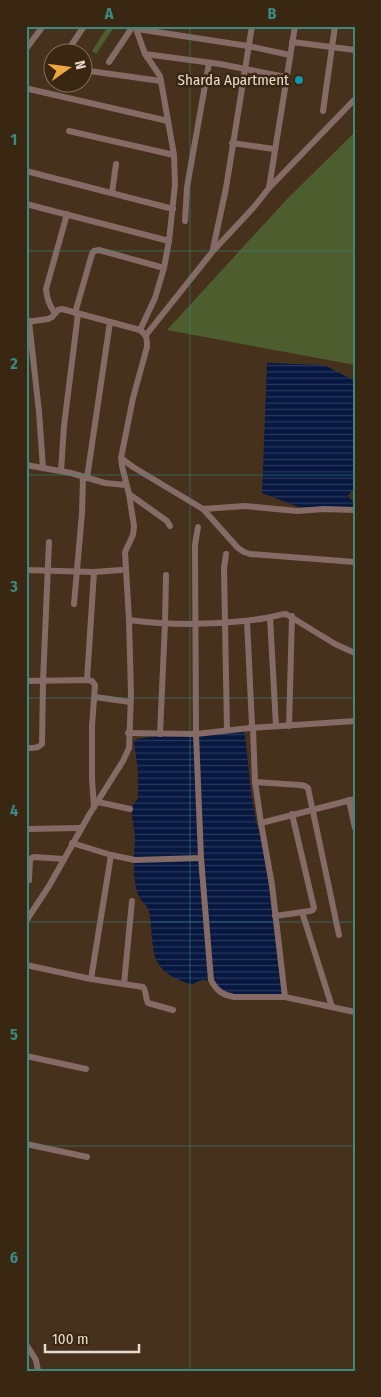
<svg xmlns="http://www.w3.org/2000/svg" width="381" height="1397" font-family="'Fira Sans Condensed',sans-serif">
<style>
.green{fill:#4d5d2d}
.water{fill:url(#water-rules)}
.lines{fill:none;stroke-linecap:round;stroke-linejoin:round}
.minor{stroke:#866a66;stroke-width:6}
.grid{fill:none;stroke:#3a8a81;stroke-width:1;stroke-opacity:0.55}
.culture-dot{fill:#0f9aa8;stroke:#3a2712;stroke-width:2}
.labels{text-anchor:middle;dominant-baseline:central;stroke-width:5;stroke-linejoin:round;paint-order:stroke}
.poi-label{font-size:15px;fill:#e8dbcf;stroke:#3a2712;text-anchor:end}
.neatline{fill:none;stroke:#3a8a81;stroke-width:2}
.grid-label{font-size:16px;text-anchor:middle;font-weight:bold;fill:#3a8a81}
</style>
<defs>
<pattern id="water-rules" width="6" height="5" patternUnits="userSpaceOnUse" patternTransform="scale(1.25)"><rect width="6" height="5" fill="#061740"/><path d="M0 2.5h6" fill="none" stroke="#2a385b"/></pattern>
</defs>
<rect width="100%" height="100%" fill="#45311c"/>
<!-- green -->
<g class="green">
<polygon points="108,26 115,26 96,54 92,51"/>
<polygon points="355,132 355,365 167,330 287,199"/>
</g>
<!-- water -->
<g class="water">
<polygon points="267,363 324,365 355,381 355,486 348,496 355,504 355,511 299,507 262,493"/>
<path d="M243 731 245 735 251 792 256 820 264 850 267 872 282 995 277 996 229 994C216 988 209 972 192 985 180 980 165 976 158 963 151 953 152 924 149 911 146 903 139 900 137 892 132 874 134 857 135 839 135 828 131 819 132 808 133 804 135 802 138 799V772L134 742 137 739 150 737Z"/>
</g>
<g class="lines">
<!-- minor -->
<g class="minor">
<polyline points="135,26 145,54 160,76 161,81 174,155 175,185 169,241 164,268 155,298 140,330"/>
<polyline points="137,29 248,46 290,55"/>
<polyline points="292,42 355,50"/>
<polyline points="26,49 43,26"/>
<polyline points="69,49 84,26"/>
<polyline points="145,54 220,64 286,77"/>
<polyline points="109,62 133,26"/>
<polyline points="82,70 161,81"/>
<polyline points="29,89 168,121"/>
<polyline points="323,111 335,26"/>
<polyline points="69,131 174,155"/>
<polyline points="232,143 274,149"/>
<polyline points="26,171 173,209"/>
<polyline points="269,188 295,26"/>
<polyline points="112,193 116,164"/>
<polyline points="26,204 169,241"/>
<polyline points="185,221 187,187 209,63"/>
<polyline points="213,249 226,188 252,26"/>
<path d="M54 312C49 304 47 299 46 289L67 214"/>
<polyline points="75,313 92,254 94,251 99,250 164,268"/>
<polyline points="29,321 39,412 43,468"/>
<path d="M26 322 48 319 52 317 58 310 62 309 140 330C147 335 147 339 147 347L133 398 121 458 122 466 129 494 134 526 133 535 125 552 129 620 131 694 129 748 123 761 89 815 49 886 26 921"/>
<polyline points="146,335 213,251 254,207 269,188 355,99"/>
<polyline points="121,458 133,467 203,509 238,548 244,552 250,554 355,562"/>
<polyline points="26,465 71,473 105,483 126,485"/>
<polyline points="61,471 64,426 78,314"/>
<polyline points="87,478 110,322"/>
<polyline points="129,494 167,521 170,526"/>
<polyline points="203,509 245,506 297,511 324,509 355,510"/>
<path d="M198 527 195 545 196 734 201 858 211 980C216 990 222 995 234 997H285L355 1012"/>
<polyline points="226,554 224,568 227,730"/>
<polyline points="26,570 94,572 121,570"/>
<polyline points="74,604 82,513 83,477"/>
<polyline points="270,617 276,726"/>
<path d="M129 620C167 625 206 625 244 621 253 620 262 619 271 617 276 616 280 614 286 614L335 644 355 653"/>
<polyline points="87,680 94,572"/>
<polyline points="26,681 87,680 92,681 95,685 92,726 92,779 94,807"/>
<polyline points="95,697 130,702"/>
<polyline points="289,726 292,616"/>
<polyline points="251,728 355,721"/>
<polyline points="253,728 255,782 261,823 272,885 285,997"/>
<polyline points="128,733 196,734 250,728 252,725 247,621"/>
<polyline points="160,734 165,623 166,575"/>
<path d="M26 748C32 748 38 749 42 744L43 681 49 542"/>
<polyline points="255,782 300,785 305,786 308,788 339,935"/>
<polyline points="349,800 355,828"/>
<polyline points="98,802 130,809"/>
<polyline points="261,823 355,799"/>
<polyline points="26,829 81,828"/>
<polyline points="72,843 111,855 135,860 201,858"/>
<polyline points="29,880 30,859 34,857 64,859"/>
<polyline points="302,912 332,1007"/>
<polyline points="275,916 310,911 313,910 314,908 292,814"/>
<path d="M26 965 91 979 143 987C147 992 145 998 148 1003L173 1010"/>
<polyline points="91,979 111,855"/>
<polyline points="124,984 132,901"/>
<polyline points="26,1056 86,1069"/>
<polyline points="26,1144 87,1157"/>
<polyline points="26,1344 36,1360 38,1371"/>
</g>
</g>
<!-- grid -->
<path class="grid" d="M190 26V1371M26 251H355M26 475H355M26 698H355M26 922H355M26 1146H355"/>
<!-- markers -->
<circle class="culture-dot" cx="299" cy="80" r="5"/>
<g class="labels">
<!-- poi labels -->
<g class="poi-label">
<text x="289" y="80">Sharda Apartment</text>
</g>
</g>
<!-- border -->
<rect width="381" height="1397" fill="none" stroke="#3a2712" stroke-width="55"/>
<!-- north arrow -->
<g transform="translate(68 68) rotate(76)"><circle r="24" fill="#3a2712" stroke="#806f5e"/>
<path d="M0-4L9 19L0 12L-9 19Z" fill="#f0a63e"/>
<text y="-8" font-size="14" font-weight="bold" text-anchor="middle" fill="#e8dbcf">N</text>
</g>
<!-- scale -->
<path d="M45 1344v8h94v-8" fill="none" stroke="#e8dbcf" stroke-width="2.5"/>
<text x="52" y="1344" font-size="15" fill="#e8dbcf" stroke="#3a2712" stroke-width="4" paint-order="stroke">100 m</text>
<rect x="28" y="28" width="326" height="1342" class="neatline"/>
<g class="grid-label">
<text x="109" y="19">A</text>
<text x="272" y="19">B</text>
<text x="14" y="145">1</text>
<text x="14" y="369">2</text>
<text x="14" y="592">3</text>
<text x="14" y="816">4</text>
<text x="14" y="1040">5</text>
<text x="14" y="1263">6</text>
</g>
</svg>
